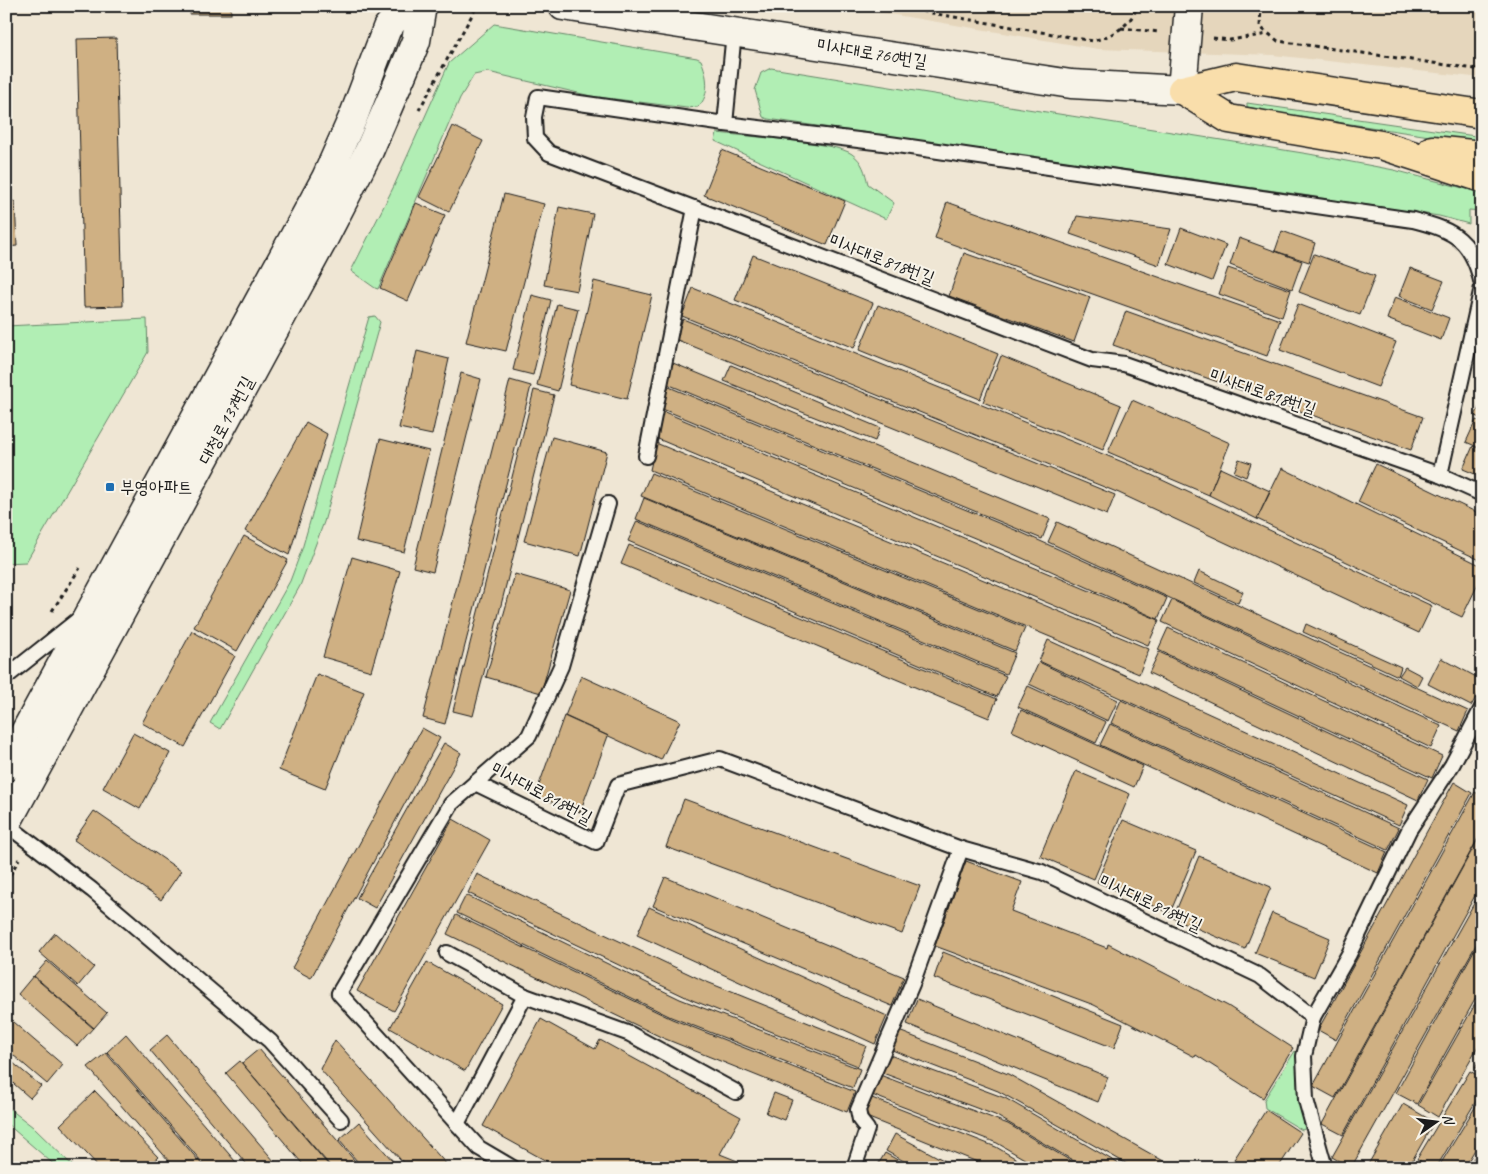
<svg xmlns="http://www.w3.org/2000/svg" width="1488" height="1174" font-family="Caveat,'Poor Story',sans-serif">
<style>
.built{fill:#e5d6bc}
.green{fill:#b1eeb4;stroke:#668568}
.building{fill:#cfb083;stroke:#1c1c1c}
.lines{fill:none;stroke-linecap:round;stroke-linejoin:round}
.lane-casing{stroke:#1c1c1c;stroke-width:18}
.secondary-casing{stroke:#1c1c1c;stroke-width:31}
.primary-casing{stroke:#1c1c1c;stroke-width:31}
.path{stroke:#1c1c1c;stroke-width:3;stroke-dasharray:4 4;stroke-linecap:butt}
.lane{stroke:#f7f3e8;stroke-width:14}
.secondary{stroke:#f7f3e8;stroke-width:28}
.primary{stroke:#f9deab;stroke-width:28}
.poi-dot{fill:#1f6fb2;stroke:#f7f3e8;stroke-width:2}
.labels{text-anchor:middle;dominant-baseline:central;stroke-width:4;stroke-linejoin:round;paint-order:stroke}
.street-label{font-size:18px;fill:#1c1c1c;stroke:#f7f3e8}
.poi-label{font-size:18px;fill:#1c1c1c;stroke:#f7f3e8;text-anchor:start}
</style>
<rect width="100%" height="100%" fill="#efe6d4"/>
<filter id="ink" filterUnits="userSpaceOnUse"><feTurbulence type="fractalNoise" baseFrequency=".02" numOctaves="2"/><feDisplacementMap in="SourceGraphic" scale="10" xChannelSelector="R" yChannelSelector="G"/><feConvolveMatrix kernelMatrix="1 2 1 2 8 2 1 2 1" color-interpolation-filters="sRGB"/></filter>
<g filter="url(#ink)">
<!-- built -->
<polygon class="built" points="842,6 1482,6 1482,78 1273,55 1098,49"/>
<!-- green -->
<g class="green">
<path d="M494 24 697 58 701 60C707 74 711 95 698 107L687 108 591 96 488 72 474 75 460 98 378 289 375 288 351 271 394 186 449 63Z"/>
<polygon points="771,68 1309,154 1394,170 1482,193 1482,211 1469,210 1469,224 1439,216 1296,194 768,119 763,117 755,90 761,73"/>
<polygon points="1247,103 1482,137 1482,144 1278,113 1247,107"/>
<path d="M717 133C743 136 836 142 852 154 863 162 865 172 868 184L894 203 886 219 715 141Z"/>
<polygon points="375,316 380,322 324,522 300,586 220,729 210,723 290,581 302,549 369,317"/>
<polygon points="147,319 148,352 26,562 6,563 6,326"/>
<polygon points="1295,1051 1298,1053 1299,1092 1307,1128 1302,1130 1265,1108 1264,1100"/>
<polygon points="6,1106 33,1127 75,1168 58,1168 6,1123"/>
</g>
<!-- building -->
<g class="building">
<rect x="190" y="6" width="41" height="8"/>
<polygon points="116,38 123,306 84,307 77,39"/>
<polygon points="453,126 483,141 449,212 419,197"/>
<polygon points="722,150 845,201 827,245 704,195"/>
<polygon points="504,194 544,204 506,351 466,342"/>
<polygon points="6,201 15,201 17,246 6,247"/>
<polygon points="947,202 1280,320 1267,356 935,238"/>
<polygon points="416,203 445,215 408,301 380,288"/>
<polygon points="559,207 593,214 577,291 544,285"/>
<polygon points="1077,216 1171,229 1159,265 1070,234"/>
<polygon points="1181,228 1226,245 1212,281 1168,264"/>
<polygon points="1282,231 1315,243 1309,262 1275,251"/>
<polygon points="1239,238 1302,261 1292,289 1230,265"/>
<polygon points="964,253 1090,297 1074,342 949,296"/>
<polygon points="1314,254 1375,276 1360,315 1299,292"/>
<polygon points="753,255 873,303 854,348 735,300"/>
<polygon points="1228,268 1291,290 1282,317 1219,294"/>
<polygon points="1410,268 1444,281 1432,309 1399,296"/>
<polygon points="594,281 652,295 627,399 569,385"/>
<polygon points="693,288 1130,465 1432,606 1419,633 1119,493 682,316"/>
<polygon points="532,295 551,300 533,375 513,370"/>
<polygon points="1395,297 1449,318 1441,340 1387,319"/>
<polygon points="557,304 578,309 558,391 537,385"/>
<polygon points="1298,304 1396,342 1378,387 1280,350"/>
<polygon points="878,305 998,354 980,399 859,350"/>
<polygon points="1126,311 1423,417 1411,450 1113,345"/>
<polygon points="683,319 1115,495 1107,515 675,339"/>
<polygon points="417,351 449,359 432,435 399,428"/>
<polygon points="1001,356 1121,405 1103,450 983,402"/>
<polygon points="673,363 1050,519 1042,539 665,383"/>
<polygon points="731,365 880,428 875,441 724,381"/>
<polygon points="461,373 481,379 433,572 413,567"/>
<polygon points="510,380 531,386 445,724 423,718"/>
<polygon points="669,387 1020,532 1167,598 1158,619 1011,553 660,408"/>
<polygon points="534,390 554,395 473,716 453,711"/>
<polygon points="1132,400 1230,443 1209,495 1108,452"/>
<polygon points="1482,401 1482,419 1475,416"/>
<polygon points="662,411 1159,620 1148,645 658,439"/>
<polygon points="1476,420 1482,422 1482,449 1466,442"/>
<polygon points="306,422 327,434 289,555 245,531"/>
<polygon points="552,437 607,452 580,556 524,541"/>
<polygon points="380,439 429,451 404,552 356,541"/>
<polygon points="656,443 1149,649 1139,674 650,470"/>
<polygon points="1473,446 1482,450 1482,477 1463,469"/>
<polygon points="1239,459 1251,463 1246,477 1234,472"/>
<polygon points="1376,464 1482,515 1482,561 1358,502"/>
<polygon points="1220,468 1270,491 1257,519 1209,495"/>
<polygon points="1282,468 1482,566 1482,576 1462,617 1257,519"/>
<polygon points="651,473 1025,628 1015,651 641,496"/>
<polygon points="644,498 1015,653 1006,674 636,519"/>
<polygon points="637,521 1006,676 997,697 628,541"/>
<polygon points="1057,522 1468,711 1459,731 1048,542"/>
<polygon points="244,536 288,560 237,651 194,627"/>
<polygon points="629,545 997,699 989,718 621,564"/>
<polygon points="352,557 400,571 371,671 323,657"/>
<polygon points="1199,571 1243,592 1238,603 1194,583"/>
<polygon points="515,574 570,590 541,693 486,677"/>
<polygon points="1172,600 1441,726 1431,748 1162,622"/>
<polygon points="1306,624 1401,667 1398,676 1303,632"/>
<polygon points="1168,628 1442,756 1432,778 1158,650"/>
<polygon points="192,631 235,656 185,747 142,723"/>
<polygon points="1048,640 1408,805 1399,825 1039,661"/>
<polygon points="1159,652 1428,779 1418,800 1149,673"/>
<polygon points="1441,658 1482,680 1482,687 1471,706 1428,684"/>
<polygon points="1039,662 1118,700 1108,721 1029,684"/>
<polygon points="1405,667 1422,676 1417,686 1399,676"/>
<polygon points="317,674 364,692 325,789 279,770"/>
<polygon points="581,676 680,721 661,760 565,716"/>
<polygon points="1028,686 1106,722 1096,743 1018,707"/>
<polygon points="1121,700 1399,828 1388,850 1111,723"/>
<polygon points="1021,710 1143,766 1134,787 1012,731"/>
<polygon points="564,716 608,736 580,812 535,796"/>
<polygon points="1110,724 1387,852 1378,873 1100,745"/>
<polygon points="422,728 440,738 311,978 292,968"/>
<polygon points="133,733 170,753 140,809 103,788"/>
<polygon points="444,743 461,753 375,908 357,898"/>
<polygon points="1076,771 1130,794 1094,879 1040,856"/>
<polygon points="1454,782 1472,793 1336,1040 1318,1030"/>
<polygon points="1475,792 1482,796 1482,831 1335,1098 1313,1086"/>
<polygon points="684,799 920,886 902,934 666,847"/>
<polygon points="94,811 181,871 161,900 74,840"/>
<polygon points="453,819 490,840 394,1011 357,991"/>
<polygon points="1123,820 1196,851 1170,913 1097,882"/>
<polygon points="1482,832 1482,883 1343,1135 1322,1124"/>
<polygon points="1199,856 1271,887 1245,949 1173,918"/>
<polygon points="966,861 1022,882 1011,911 1107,948 1108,944 1228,1006 1293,1048 1263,1098 1196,1055 1195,1057 1094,1005 935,946"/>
<polygon points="477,874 702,980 866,1046 858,1066 692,1000 468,893"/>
<polygon points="665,877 904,977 892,1006 653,906"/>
<polygon points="1482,889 1482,934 1351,1168 1332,1157"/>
<polygon points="466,895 680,999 860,1069 853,1088 671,1017 457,913"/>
<polygon points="649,907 887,1016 875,1044 637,935"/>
<polygon points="1272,913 1330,938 1314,977 1255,953"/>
<polygon points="456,915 672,1019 855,1092 847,1112 663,1038 447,934"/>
<polygon points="55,933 94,967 78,986 39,952"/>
<polygon points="1482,936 1482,987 1417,1104 1396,1093"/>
<polygon points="943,952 1123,1024 1114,1048 934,978"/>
<polygon points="47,961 107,1013 94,1028 34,976"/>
<polygon points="427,962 502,1004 465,1071 390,1028"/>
<polygon points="33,976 93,1028 77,1046 18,994"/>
<polygon points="1482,992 1482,1039 1438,1117 1418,1105"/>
<polygon points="917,999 1108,1077 1098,1102 907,1024"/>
<polygon points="6,1016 63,1065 47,1084 6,1049"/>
<polygon points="541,1019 595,1049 600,1040 741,1117 720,1154 755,1168 559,1168 483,1126"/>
<polygon points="899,1031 1008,1074 1176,1168 1134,1168 998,1091 892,1050"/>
<polygon points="126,1034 241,1168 207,1168 107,1052"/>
<polygon points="167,1035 280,1168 250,1168 150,1050"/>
<polygon points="335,1040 448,1166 446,1168 408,1168 320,1069"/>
<polygon points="259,1049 361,1168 332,1168 242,1063"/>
<polygon points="106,1053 205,1168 175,1168 88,1067"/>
<polygon points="887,1054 1005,1098 1126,1168 1086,1168 995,1115 880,1072"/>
<polygon points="1482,1056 1482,1071 1475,1067"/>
<polygon points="6,1057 41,1086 30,1098 6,1077"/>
<polygon points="240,1061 331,1168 306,1168 226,1073"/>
<polygon points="1470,1071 1482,1078 1482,1091 1436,1168 1431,1168 1417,1159"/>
<polygon points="880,1075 1008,1124 1083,1168 1040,1168 997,1143 872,1095"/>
<polygon points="95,1091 158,1157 146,1168 100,1168 60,1125"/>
<polygon points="774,1093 792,1100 784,1120 766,1113"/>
<polygon points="1482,1096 1482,1138 1464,1168 1438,1168"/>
<polygon points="872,1098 996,1147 1032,1168 992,1168 864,1116"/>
<polygon points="1403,1104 1434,1122 1408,1168 1366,1168"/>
<polygon points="1266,1110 1301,1133 1278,1168 1237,1168 1231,1164"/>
<polygon points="359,1122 399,1168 363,1168 339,1140"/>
<polygon points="895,1134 958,1168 916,1168 886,1151"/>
<polygon points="1482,1144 1482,1164 1473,1159"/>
<polygon points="885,1153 912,1168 876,1168"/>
<polygon points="162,1162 167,1168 156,1168"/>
</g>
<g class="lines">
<!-- lane casing -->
<g class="lane-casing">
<g id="lane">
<path d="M734 32 725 124 883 143 1413 220C1455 230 1473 241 1482 285"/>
<polyline points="725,124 538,97 534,117 535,138 549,153 1092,360 1124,364 1440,475"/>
<polyline points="1482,287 1440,475 1482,494"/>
<polyline points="646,456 695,208"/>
<polyline points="6,677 79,619"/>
<polyline points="475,783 596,842 618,785 720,759 961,849 1042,872 1260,976 1313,1017"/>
<polyline points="6,824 92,890 270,1041 341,1120"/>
<polyline points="447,953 525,996 630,1034 736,1092"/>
<polyline points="457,1124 525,996"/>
<polyline points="513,1168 479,1148 339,993 451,804 529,736 561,666 608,504"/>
<polyline points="854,1168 867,1129 860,1120 858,1110 912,984 961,849"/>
<polyline points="1325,1168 1306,1100 1304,1056 1313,1017 1349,954 1409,830 1452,765 1482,708"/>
</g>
</g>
<!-- secondary casing -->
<g class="secondary-casing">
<g id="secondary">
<polyline points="563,6 1071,84 1182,90 1189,6"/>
<polyline points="6,767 326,178 354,115 387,28 406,6"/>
<polyline points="6,824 322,242 369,151 403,72 416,41 422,6"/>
</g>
</g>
<!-- primary casing -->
<g class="primary-casing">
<g id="primary">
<polyline points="1182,90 1229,119 1381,145 1482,178"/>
<polyline points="1182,90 1236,77 1482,114"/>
<polyline points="1432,150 1482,155"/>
</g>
</g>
<!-- path -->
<g class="path">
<path d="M891 6 1093 41C1112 36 1131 26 1137 6"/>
<polyline points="1261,6 1260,27 1278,41 1482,70"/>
<polyline points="1121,28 1159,32"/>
<polyline points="1213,38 1230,40 1268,34"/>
<polyline points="419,110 477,6"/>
<polyline points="52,611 80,568"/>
<polyline points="6,882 19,859"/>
</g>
<!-- lane -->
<use href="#lane" class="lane"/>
<!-- secondary -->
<use href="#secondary" class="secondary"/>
<!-- primary -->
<use href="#primary" class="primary"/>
</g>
</g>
<!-- markers -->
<rect class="poi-dot" x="105" y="482" width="10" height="10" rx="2.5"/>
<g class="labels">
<!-- street labels -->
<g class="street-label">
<text transform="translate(872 53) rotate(9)">미사대로760번길</text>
<text transform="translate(882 259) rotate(21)">미사대로818번길</text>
<text transform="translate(1263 392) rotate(19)">미사대로818번길</text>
<text transform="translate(226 420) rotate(-62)">대청로137번길</text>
<text transform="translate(542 793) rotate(28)">미사대로818번길</text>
<text transform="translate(1151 903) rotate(25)">미사대로818번길</text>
</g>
<!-- poi labels -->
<g class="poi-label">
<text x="120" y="487">부영아파트</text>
</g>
</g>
<!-- margin -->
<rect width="1488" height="1174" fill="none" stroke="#f7f3e8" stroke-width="25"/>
<rect x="12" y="12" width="1463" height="1149" fill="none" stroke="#1c1c1c" stroke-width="2" filter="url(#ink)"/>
<!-- north arrow -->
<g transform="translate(1436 1122) rotate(76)" stroke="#f7f3e8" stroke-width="4" paint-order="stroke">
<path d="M0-4L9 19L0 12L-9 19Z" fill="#1c1c1c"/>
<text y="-8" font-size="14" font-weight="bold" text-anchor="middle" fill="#1c1c1c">N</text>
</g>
</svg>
